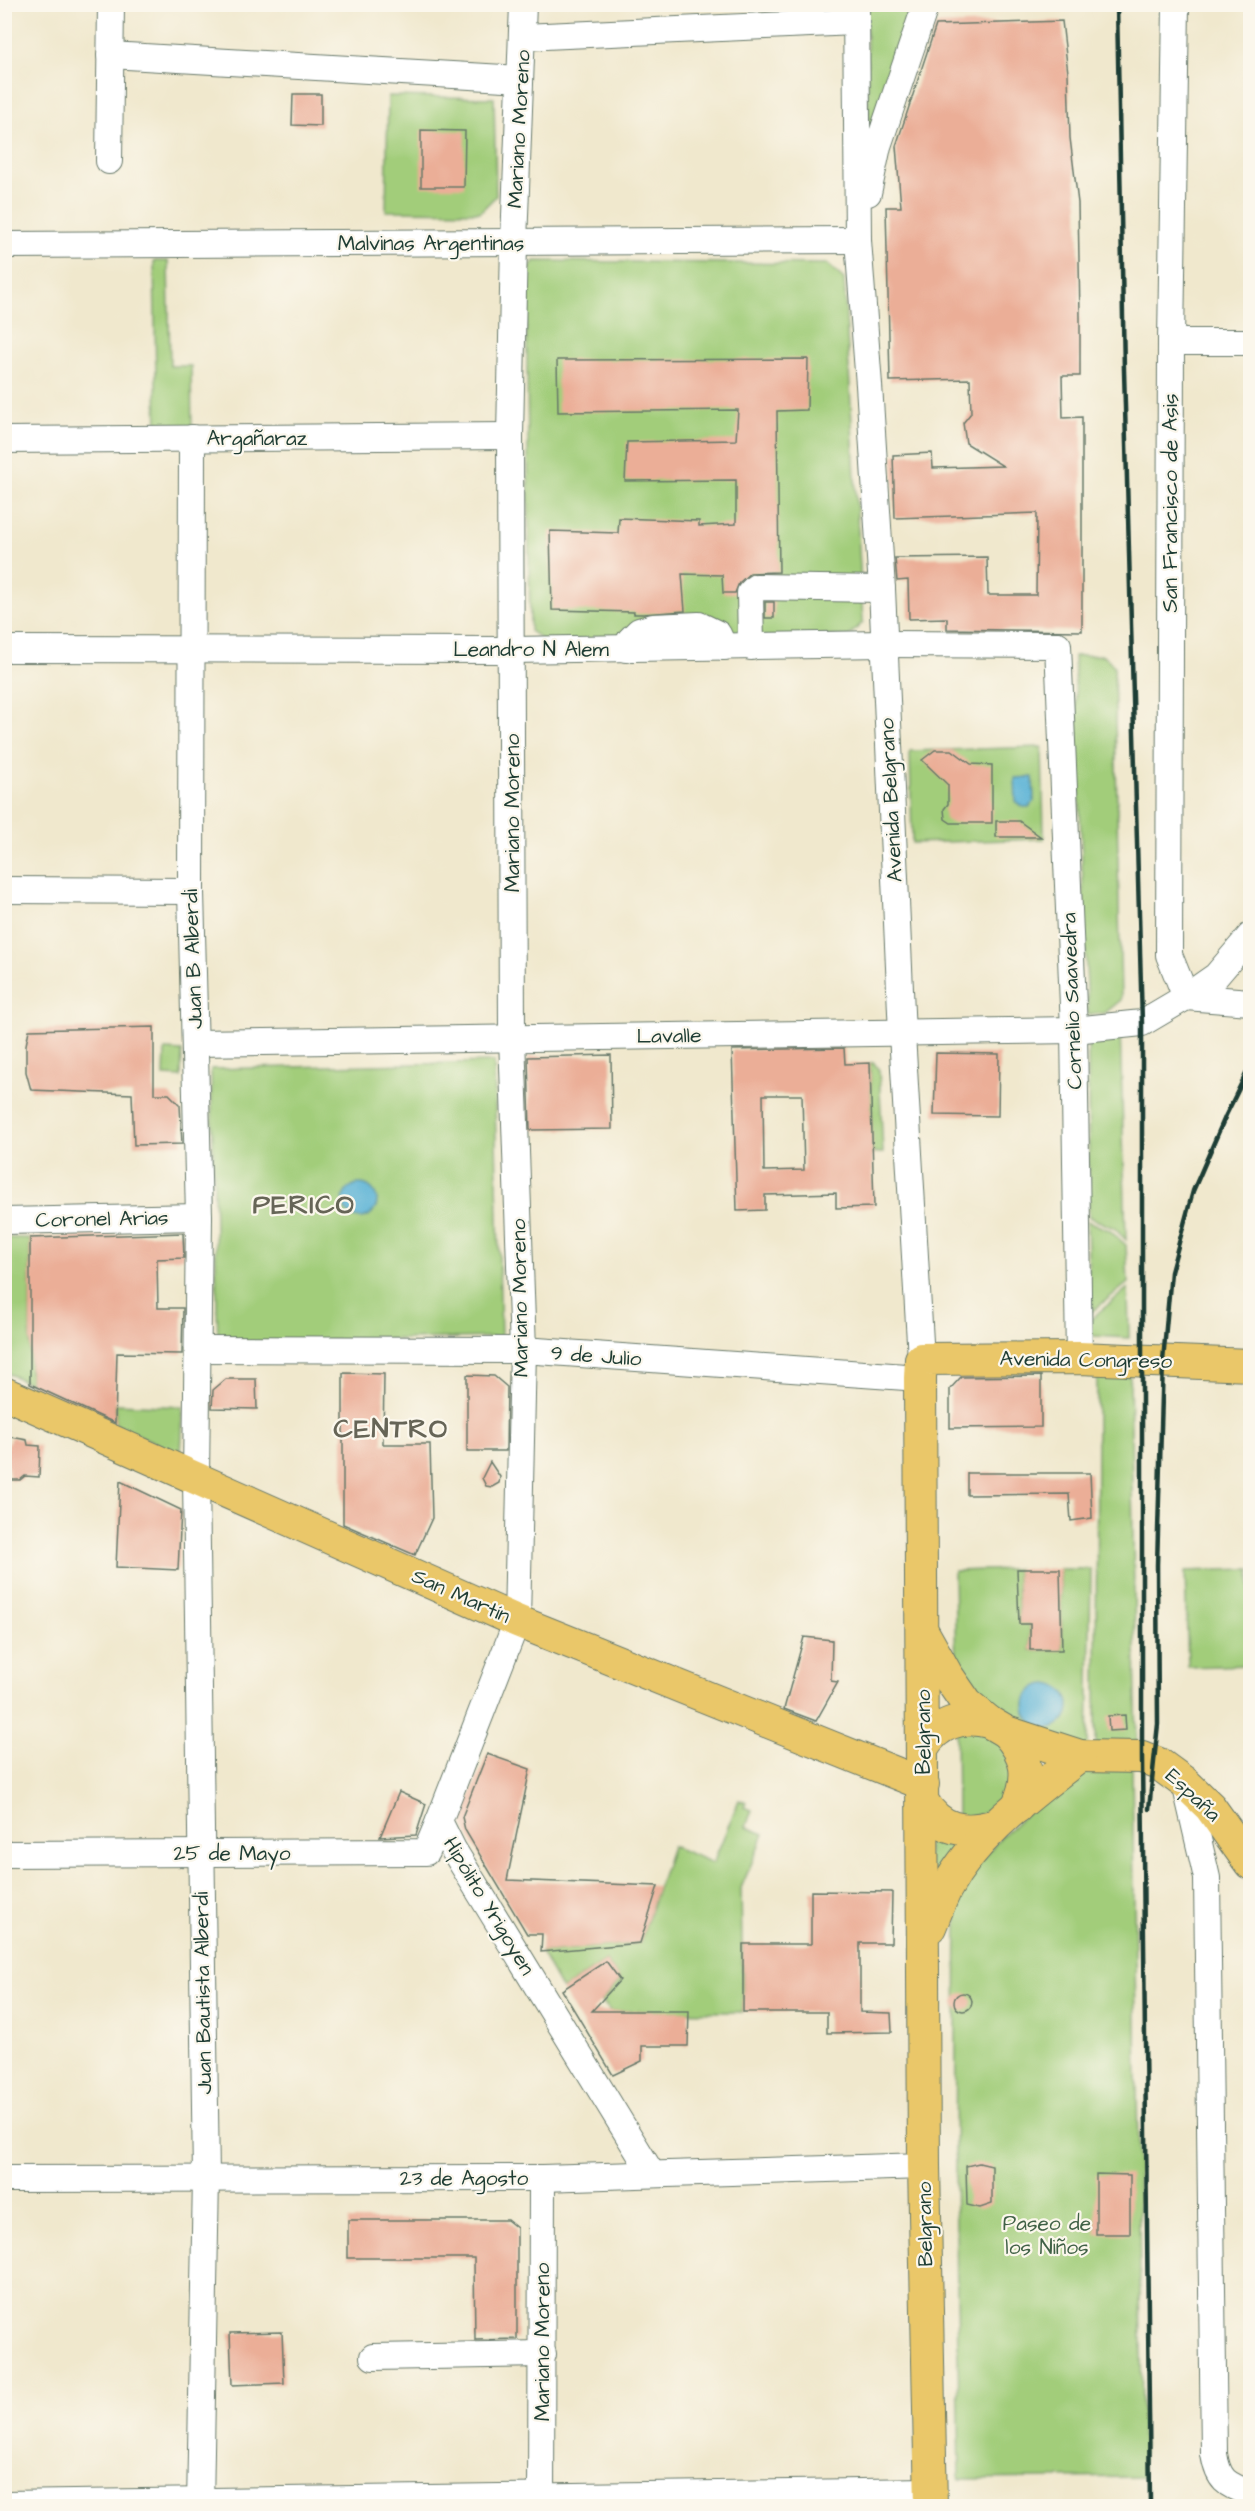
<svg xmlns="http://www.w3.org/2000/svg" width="1255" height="2511" font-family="'Architects Daughter',sans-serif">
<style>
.green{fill:#a2cd7a;stroke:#608557;stroke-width:1.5}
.water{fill:#57b1d5;stroke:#3b7784;stroke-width:1.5}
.building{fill:#ebae97;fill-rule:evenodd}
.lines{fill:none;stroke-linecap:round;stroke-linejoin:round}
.minor-casing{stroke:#68796a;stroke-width:28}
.major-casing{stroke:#68796a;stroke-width:34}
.minor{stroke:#fff;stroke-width:26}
.major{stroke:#eac769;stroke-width:32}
.rail{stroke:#1f3d34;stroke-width:4.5}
.labels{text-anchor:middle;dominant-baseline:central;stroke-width:4.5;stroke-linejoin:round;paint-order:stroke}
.street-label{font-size:21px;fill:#1f3d34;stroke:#fbf7ec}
.park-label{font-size:21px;fill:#406146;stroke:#fbf7ec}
.district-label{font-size:27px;font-weight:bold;letter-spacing:1.5px;fill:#666557;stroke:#fbf7ec}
</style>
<rect width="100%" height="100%" fill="#fbf7ec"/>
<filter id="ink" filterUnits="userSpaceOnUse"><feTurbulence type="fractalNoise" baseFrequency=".0167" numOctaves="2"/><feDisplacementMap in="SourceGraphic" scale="12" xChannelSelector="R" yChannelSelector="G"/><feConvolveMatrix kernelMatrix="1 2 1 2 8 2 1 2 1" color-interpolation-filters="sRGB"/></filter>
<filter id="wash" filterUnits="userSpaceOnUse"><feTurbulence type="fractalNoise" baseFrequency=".008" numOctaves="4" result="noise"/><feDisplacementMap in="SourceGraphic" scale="24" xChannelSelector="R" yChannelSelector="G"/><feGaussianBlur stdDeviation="1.35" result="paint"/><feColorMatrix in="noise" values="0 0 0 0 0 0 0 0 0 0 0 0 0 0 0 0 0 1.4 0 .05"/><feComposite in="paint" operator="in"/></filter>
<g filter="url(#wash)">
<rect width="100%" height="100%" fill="#f0e8cd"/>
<!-- green -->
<g class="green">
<polygon points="866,5 915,5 869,134"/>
<polygon points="388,96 494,98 496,196 480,212 386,211"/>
<polygon points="154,261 168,261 170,366 191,366 192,438 157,439"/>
<polygon points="534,261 827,264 844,279 863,622 849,636 546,642 530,631 526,274"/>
<polygon points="1104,655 1114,666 1121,1000 1105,1013 1088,1015 1074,656"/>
<polygon points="1042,747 1044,839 912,843 910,751"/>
<polygon points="1120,1026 1126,1240 1114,1228 1089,1217 1088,1039"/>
<polygon points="165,1050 182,1051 181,1077 164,1076"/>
<polygon points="494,1062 501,1337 218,1343 211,1069"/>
<polygon points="870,1063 874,1063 879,1070 883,1153 872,1153"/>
<polygon points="1087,1221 1109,1230 1126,1245 1128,1283 1090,1313"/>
<polygon points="5,1238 30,1238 30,1384 5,1372"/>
<polygon points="1128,1288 1129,1338 1094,1336 1089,1333 1088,1323 1091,1319"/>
<polygon points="1097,1376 1130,1376 1137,1752 1096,1751"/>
<polygon points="116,1404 183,1407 181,1455 115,1424"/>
<polygon points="1017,1569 1019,1623 1030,1624 1030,1650 1062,1650 1060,1569 1091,1569 1088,1749 1009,1726 956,1674 954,1571"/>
<polygon points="1250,1569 1250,1665 1188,1667 1185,1571"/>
<polygon points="956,1725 1005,1736 1015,1800 957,1824"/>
<polygon points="1132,1765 1143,2477 960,2479 955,2167 957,1902 968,1877 1001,1837 1070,1773"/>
<polygon points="739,1800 746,1803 744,1807 752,1810 746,1827 764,1834 741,1888 743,2012 612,2011 601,2002 620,1980 606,1961 562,1990 541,1952 640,1943 672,1846 713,1863"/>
<polygon points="927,1835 962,1846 930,1894"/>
</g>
<!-- water -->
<g class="water">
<polygon points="1033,777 1034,802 1029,807 1023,807 1016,802 1015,778"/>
<circle cx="360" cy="1201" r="17"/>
<circle cx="1047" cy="1706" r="22"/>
</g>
<g id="blocks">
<!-- building -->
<g class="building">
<polygon points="1062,21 1068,73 1070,138 1078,203 1080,317 1080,376 1062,376 1063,418 1082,417 1082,631 947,629 947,618 909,619 908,580 897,581 895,558 987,557 988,595 1036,595 1037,513 895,518 893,455 932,453 933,468 1003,466 966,443 963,423 971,413 970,379 890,381 886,207 901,207 896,146 936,25"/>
<polygon points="293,94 321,94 321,126 292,125"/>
<polygon points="421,130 465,131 464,187 421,187"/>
<polygon points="808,359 807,410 777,411 779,572 750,573 739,583 735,593 723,593 722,575 682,574 685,611 643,614 634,614 634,612 552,610 550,531 618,533 619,518 699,521 699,526 736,524 736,480 625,481 627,442 736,440 738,410 558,412 557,360"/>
<rect x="765" y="602" width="9" height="16"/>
<polygon points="935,750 952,750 971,764 992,765 992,823 951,823 945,819 944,809 948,804 948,785 922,760"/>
<polygon points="996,821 1019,821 1041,837 996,837"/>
<polygon points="154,1027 154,1094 169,1094 180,1105 182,1144 134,1145 132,1094 31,1090 26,1072 26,1045 29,1030"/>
<path d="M844 1048 845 1064 870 1063 874 1207 836 1208V1193L765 1195V1210L737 1211 732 1050ZM763 1095H802L804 1170 764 1171Z"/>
<polygon points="936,1053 999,1054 998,1116 934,1115"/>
<polygon points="611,1055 612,1129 530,1130 528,1057"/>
<polygon points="183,1233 184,1258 157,1259 158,1308 183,1308 182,1354 117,1353 115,1423 30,1384 30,1238"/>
<polygon points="343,1373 384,1374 383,1444 430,1444 432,1518 415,1555 343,1524"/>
<polygon points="467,1375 494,1376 507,1387 506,1451 467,1451"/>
<polygon points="1041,1376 1041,1427 950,1428 950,1389 961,1377"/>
<polygon points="226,1379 256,1379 257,1409 212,1408 213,1390"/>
<polygon points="11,1437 27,1440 28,1445 40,1446 39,1477 25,1476 20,1480 10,1480 5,1452"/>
<polygon points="490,1462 500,1477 499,1483 492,1487 486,1486 482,1478"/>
<polygon points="967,1473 1090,1473 1092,1518 1071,1521 1069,1494 967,1495"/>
<polygon points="120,1481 181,1510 178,1570 116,1567"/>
<polygon points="1017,1569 1060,1569 1062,1650 1030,1650 1030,1624 1019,1624"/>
<polygon points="804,1637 832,1640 831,1681 838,1682 816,1721 784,1709"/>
<polygon points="1125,1715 1126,1730 1109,1731 1108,1716"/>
<polygon points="487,1754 530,1769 507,1880 658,1886 640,1943 541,1952 542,1934 527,1934 465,1830 462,1817"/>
<polygon points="399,1792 426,1804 416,1835 380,1837"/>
<polygon points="811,1891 892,1892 891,1943 860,1943 860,2012 891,2013 892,2032 827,2033 827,2012 743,2012 743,1944 811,1944"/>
<polygon points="606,1961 620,1980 592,2011 689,2011 688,2046 642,2046 642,2061 613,2075 562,1990"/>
<circle cx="963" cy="2002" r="9"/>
<polygon points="979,2163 992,2166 992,2204 980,2208 967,2205 966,2166"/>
<polygon points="1096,2174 1130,2175 1130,2234 1096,2234"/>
<polygon points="348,2220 507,2220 517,2228 517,2339 475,2340 474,2258 348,2258"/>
<polygon points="282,2332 284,2383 232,2385 230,2333"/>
</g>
</g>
</g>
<g filter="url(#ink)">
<use href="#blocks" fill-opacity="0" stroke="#68796a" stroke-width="1.5"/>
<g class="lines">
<!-- minor casing -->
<g class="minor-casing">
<g id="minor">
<polyline points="523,4 514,242 510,436 512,1038 523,1350 517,1621 439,1821 453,1849 652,2174"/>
<polyline points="856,4 858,240 869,385 882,589 902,1034 921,1359"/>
<polyline points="1176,4 1171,342 1169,955 1186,997"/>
<polyline points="523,37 855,22"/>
<polyline points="110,55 520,79"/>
<polyline points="109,161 111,4"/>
<polyline points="868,193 878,146 926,4"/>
<polyline points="4,245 858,240"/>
<polyline points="1171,342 1250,342"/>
<polyline points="192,438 191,891 199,1217 196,1479 206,2177 200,2506"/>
<polyline points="4,440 510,436"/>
<polyline points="751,647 750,593 756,587 882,589"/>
<polyline points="4,649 512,650 884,644 1058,645 1074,1030 1079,1358"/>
<polyline points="626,649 630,640 639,631 653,627 699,625 718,634 724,647"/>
<polyline points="4,890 191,891"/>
<polyline points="1186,997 1250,1002"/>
<polyline points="196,1043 1074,1030 1142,1023 1186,997 1216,976 1250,936"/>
<polyline points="4,1221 199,1217"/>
<polyline points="199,1349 523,1350 920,1378"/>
<path d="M1185 1783 1207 1878 1214 2454C1218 2480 1226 2485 1250 2493"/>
<polyline points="4,1854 426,1852 439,1821"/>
<polyline points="4,2179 542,2178 924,2166"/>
<polyline points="373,2357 543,2354"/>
<polyline points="4,2504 930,2491"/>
<polyline points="541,2506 542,2178"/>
</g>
</g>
<!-- major casing -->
<g class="major-casing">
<g id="major">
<polyline points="4,1393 517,1621 923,1784"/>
<polyline points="924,1634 947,1675 967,1704 989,1722 1006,1732 1080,1756 1142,1757 1159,1764 1185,1783 1210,1807 1250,1863"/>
<path d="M1006 1732C1028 1756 1031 1777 1017 1807"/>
<path d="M923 1747C937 1723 962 1715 989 1722"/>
<path d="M923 1802C940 1830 964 1834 993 1826"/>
<path d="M930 1927C935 1915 940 1901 946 1889 977 1832 1031 1795 1080 1756"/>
<polyline points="931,2506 924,2166 920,1378 921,1359 1079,1358 1250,1365"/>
</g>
</g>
<!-- minor -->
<use href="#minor" class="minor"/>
<!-- major -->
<use href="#major" class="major"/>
<!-- rail -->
<g class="rail">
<polyline points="1117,4 1124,370 1142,1023 1142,1757 1150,2506"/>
<polyline points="1149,1809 1158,1724 1157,1565 1163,1361 1171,1272 1193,1191 1226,1115 1250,1066"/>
</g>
</g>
</g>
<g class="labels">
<!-- street labels -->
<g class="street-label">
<text transform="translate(519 129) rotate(-87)">Mariano Moreno</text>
<text x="431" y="243">Malvinas Argentinas</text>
<text x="257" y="438">Argañaraz</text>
<text transform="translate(1170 503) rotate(-90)">San Francisco de Asis</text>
<text x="531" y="649">Leandro N Alem</text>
<text transform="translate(891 800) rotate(-93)">Avenida Belgrano</text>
<text transform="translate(512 813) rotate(-90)">Mariano Moreno</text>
<text transform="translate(193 959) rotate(-92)">Juan B Alberdi</text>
<text transform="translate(1072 1001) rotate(-92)">Cornelio Saavedra</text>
<text transform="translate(669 1036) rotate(-1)">Lavalle</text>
<text transform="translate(102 1219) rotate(-1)">Coronel Arias</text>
<text transform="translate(520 1298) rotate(-91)">Mariano Moreno</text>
<text transform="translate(596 1356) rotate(4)">9 de Julio</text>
<text transform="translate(1086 1360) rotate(1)">Avenida Congreso</text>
<text transform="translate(461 1596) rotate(24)">San Martín</text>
<text transform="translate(923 1732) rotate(-90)">Belgrano</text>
<text transform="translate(1193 1795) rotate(43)">España</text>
<text x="232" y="1853">25 de Mayo</text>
<text transform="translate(489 1906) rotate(59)">Hipólito Yrigoyen</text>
<text transform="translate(203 1993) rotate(-91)">Juan Bautista Alberdi</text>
<text x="464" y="2178">23 de Agosto</text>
<text transform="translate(925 2224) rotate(-91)">Belgrano</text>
<text transform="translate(542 2342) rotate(-90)">Mariano Moreno</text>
</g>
<!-- park labels -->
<g class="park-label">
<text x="1047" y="2223">Paseo de<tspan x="1047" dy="24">los Niños</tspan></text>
</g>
<!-- district labels -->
<g class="district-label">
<text x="304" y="1205">PERICO</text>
<text x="391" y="1429">CENTRO</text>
</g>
</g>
<!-- margin -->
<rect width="1255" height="2511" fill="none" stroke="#fbf7ec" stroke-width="24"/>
</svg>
